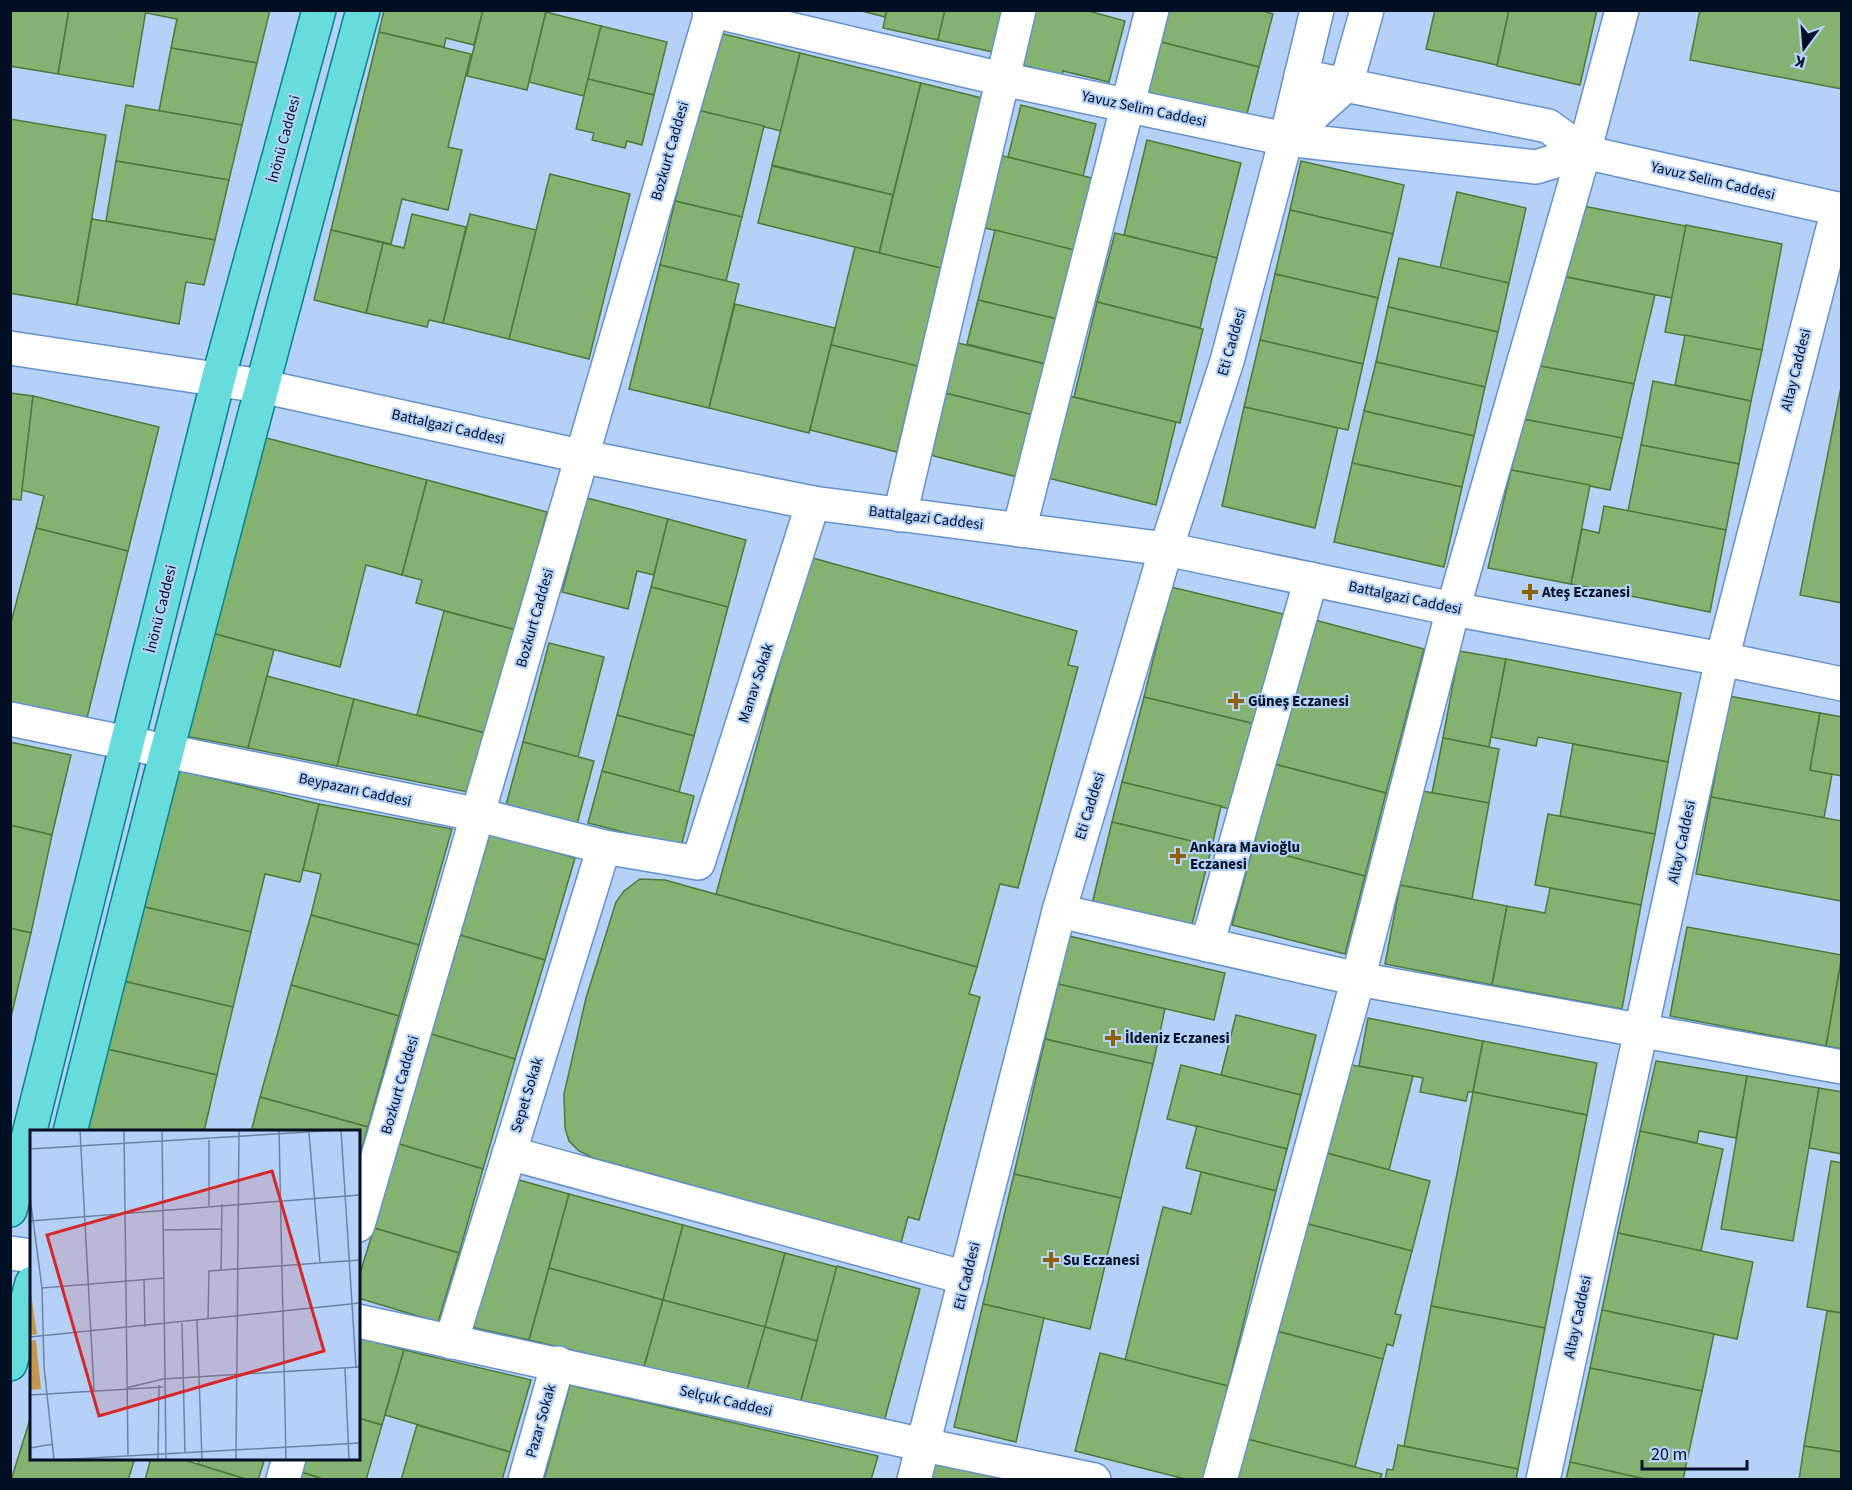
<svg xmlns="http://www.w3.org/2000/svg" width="1852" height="1490" font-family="'Source Sans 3',sans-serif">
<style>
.building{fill:#84b270;stroke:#4e793a;stroke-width:1.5}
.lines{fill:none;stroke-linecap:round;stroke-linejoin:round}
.minor-casing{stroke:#6491ce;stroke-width:36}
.major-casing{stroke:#03848d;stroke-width:36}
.minor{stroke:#fff;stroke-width:33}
.major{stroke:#68dbdc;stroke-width:33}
.poi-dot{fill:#8e6107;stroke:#b5d1f8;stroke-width:2}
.labels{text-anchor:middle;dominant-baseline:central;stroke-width:4.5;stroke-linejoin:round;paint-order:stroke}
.street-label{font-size:15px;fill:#010f25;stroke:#b5d1f8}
.poi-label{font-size:15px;font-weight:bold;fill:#010f25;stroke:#b5d1f8;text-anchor:start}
.inset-road{fill:none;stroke:#6d83a4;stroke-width:1.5}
.view{fill:#d62828;fill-opacity:0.15;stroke:#d62828;stroke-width:3}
.inset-edge{fill:none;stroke:#010f25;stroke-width:3}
</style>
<rect width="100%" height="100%" fill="#b5d1f8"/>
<!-- building -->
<g class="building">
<polygon points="10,10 69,10 58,74 10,66"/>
<polygon points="69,10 146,10 133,87 58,74"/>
<polygon points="146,10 270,10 257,63 171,48 177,19 146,13"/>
<polygon points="384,10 483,10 474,45 446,38 444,47 379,32"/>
<polygon points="483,10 538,10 546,12 527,90 467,76"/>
<polygon points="858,10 887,10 885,17"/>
<polygon points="887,10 945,10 938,40 883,28"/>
<polygon points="945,10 1002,10 993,52 938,40"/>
<polygon points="1036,10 1085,10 1125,21 1109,82 1063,71 1062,75 1022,65"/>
<polygon points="1165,10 1260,10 1273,14 1259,67 1157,41"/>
<polygon points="1435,10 1509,10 1497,65 1426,49"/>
<polygon points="1509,10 1597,10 1580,85 1497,66"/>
<polygon points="1700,10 1842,10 1842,89 1690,60"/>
<polygon points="546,12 601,26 584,96 529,82"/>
<polygon points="601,26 667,42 654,95 588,79"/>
<polygon points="379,32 471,54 448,147 462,150 448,210 402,199 391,244 331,230"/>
<polygon points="716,32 800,53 781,131 697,110"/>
<polygon points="1157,41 1259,67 1246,118 1145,92"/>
<polygon points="171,48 257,63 242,125 159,111"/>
<polygon points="800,53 921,83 893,195 772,165"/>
<polygon points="588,79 654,95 642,145 627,141 625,148 592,140 594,133 576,129"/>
<polygon points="921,83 994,101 953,271 879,253"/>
<polygon points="126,105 242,125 229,180 116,161"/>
<polygon points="1021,105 1096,124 1083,176 1008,157"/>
<polygon points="697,110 764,126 742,217 675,201"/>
<polygon points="10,119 106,135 77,305 10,293"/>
<polygon points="1147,140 1241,163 1217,258 1124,235"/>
<polygon points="999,155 1092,178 1074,250 981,227"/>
<polygon points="116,161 229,180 215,240 106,221"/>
<polygon points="1301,161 1404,185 1393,234 1290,210"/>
<polygon points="772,166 893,195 879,253 758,223"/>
<polygon points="550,174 630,194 589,359 509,339"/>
<polygon points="1457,192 1526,208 1509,283 1440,268"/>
<polygon points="675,201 742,217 726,281 660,265"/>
<polygon points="1573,204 1686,226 1672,298 1556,275"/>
<polygon points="1290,210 1393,234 1378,298 1275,274"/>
<polygon points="412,214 466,227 443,323 429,320 427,327 366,313 383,243 404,248"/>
<polygon points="470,214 536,230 509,339 443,323"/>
<polygon points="92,219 215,240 204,285 186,282 179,324 77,305"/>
<polygon points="1686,225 1782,244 1762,350 1665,332"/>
<polygon points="331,230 383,243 366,313 314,300"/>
<polygon points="995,230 1074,250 1057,319 978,300"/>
<polygon points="1115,233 1217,258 1200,328 1097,302"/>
<polygon points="855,247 953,271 928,369 831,345"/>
<polygon points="1399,258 1509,283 1498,332 1388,307"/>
<polygon points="660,265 739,284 709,408 629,389"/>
<polygon points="1275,274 1378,298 1363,364 1260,340"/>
<polygon points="1556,275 1655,295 1634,384 1535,365"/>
<polygon points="978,300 1057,319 1045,364 967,344"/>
<polygon points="1097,302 1203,329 1180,423 1074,397"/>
<polygon points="735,304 835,328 809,433 709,408"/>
<polygon points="1388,307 1498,332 1485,387 1376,362"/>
<polygon points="1685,335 1762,350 1751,401 1675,385"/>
<polygon points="1260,340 1363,364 1348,430 1244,407"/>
<polygon points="950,341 1045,364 1033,415 937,391"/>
<polygon points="831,345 918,366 897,452 810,430"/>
<polygon points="1376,362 1485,387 1474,436 1364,411"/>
<polygon points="1535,365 1634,384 1622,438 1523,419"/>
<polygon points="1653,381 1751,401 1739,464 1641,445"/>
<polygon points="1842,382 1842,603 1800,595"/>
<polygon points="937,391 1033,415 1017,477 922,453"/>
<polygon points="10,393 33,396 21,500 10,499"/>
<polygon points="33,396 159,427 128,551 36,528 44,496 22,490"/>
<polygon points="1069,396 1176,422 1156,505 1048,478"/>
<polygon points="1244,407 1338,428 1315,528 1222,506"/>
<polygon points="1364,411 1474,436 1462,487 1352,463"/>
<polygon points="1523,419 1622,438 1610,490 1511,470"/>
<polygon points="259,436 427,480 402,575 366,565 340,667 208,632"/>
<polygon points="1641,445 1739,464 1726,530 1628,511"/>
<polygon points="1352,463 1462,487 1444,567 1334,542"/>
<polygon points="1511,470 1590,485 1571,584 1488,568"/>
<polygon points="427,480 547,512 516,630 416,603 422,580 402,575"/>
<polygon points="587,498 668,519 654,575 637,571 628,609 562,592"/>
<polygon points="1604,506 1726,530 1710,612 1571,584 1582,529 1599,533"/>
<polygon points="668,519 746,540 728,607 651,587"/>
<polygon points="36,528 128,551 87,718 10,702 10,626"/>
<polygon points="809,557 1077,631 1068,665 1078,667 1018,888 1000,884 977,967 716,894"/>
<polygon points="651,587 728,607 694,736 617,715"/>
<polygon points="1171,587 1283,614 1255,724 1144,697"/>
<polygon points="444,611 516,630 489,734 417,715"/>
<polygon points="1311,619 1424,649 1386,793 1274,764"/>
<polygon points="208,632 274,650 248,748 180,735"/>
<polygon points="549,643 604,657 578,757 523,742"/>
<polygon points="1459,651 1506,659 1489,747 1443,738"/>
<polygon points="1506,659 1681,693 1668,762 1538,737 1536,746 1491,737"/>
<polygon points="267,676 354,699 337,766 248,748"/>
<polygon points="1729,696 1820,713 1810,770 1832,774 1824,818 1711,797"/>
<polygon points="1144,697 1255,724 1234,810 1122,782"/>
<polygon points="354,699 489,734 473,793 337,766"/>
<polygon points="1820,713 1842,717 1842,776 1810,770"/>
<polygon points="617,715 694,736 679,792 602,771"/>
<polygon points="1443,738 1499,749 1489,803 1432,793"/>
<polygon points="10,742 71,755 52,835 10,825"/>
<polygon points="523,742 594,761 577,824 506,805"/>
<polygon points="1573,744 1668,762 1655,834 1560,816"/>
<polygon points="1274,764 1386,793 1365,876 1253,847"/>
<polygon points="174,769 319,804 300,882 265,874 251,932 141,906"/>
<polygon points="602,771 694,796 681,847 588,823"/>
<polygon points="1122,782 1221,806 1212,846 1112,822"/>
<polygon points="1417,790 1489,803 1472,899 1400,885"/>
<polygon points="1711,797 1842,821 1841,901 1696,874"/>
<polygon points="319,804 452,829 419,945 311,915 321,874 303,870"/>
<polygon points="1548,814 1655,834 1641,905 1535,885"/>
<polygon points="1112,822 1212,846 1191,928 1092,904"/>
<polygon points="10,825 52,835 31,933 10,928"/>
<polygon points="490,833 575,858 545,960 460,935"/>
<polygon points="1253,847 1365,876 1345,954 1232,925"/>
<polygon points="640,879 665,880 977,967 969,994 980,997 919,1220 908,1217 901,1243 593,1158 579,1151 569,1141 565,1128 564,1094 586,998 616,902 624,891"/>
<polygon points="1400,885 1507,906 1492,985 1385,964"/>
<polygon points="1550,888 1641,905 1622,1009 1492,985 1507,906 1545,913"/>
<polygon points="141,906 251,932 233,1007 123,981"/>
<polygon points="311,915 419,945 399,1016 291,985"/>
<polygon points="1687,927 1842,955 1826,1046 1670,1016"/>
<polygon points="10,928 31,933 10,1021"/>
<polygon points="460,935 545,960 515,1059 431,1034"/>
<polygon points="1069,936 1225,973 1214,1020 1058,984"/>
<polygon points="1839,973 1842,973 1842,1049 1826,1046"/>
<polygon points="123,981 233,1007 217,1075 107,1049"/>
<polygon points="1058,984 1165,1009 1153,1064 1045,1039"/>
<polygon points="291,985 399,1016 368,1127 260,1097"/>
<polygon points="1236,1015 1316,1035 1301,1095 1221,1075"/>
<polygon points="1368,1018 1483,1041 1473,1092 1468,1092 1466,1101 1420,1092 1423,1078 1359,1066"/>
<polygon points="431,1034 515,1059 483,1169 399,1144"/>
<polygon points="1045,1039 1153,1064 1121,1198 1014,1174"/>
<polygon points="1483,1041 1597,1063 1587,1115 1473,1092"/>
<polygon points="107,1049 217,1075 204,1132 87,1132"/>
<polygon points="1656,1061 1747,1076 1736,1138 1699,1131 1697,1143 1640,1131"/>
<polygon points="1346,1064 1413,1076 1389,1170 1323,1152"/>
<polygon points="1181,1065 1301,1095 1287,1149 1167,1119"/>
<polygon points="1747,1076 1819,1088 1793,1241 1721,1229"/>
<polygon points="1819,1088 1842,1092 1842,1154 1809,1148"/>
<polygon points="1473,1092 1587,1115 1545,1328 1431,1306"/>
<polygon points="260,1097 368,1127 358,1162 358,1132 251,1132"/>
<polygon points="1197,1126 1287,1149 1276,1191 1186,1168"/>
<polygon points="1640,1131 1723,1149 1701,1251 1618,1233"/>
<polygon points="399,1144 483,1169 459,1253 374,1228"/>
<polygon points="1323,1152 1430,1181 1412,1251 1304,1223"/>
<polygon points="1831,1161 1842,1163 1842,1313 1807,1307"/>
<polygon points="1201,1172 1276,1191 1228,1386 1125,1360 1163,1207 1191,1214"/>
<polygon points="1014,1174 1121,1198 1090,1329 983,1304"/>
<polygon points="512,1178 569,1194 529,1340 471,1327"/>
<polygon points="569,1194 683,1225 663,1300 549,1268"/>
<polygon points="1304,1223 1412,1251 1395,1314 1401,1315 1393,1346 1387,1344 1383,1359 1276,1331"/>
<polygon points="683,1225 785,1253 765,1327 663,1300"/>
<polygon points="374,1228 459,1253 438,1322 358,1298 358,1280"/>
<polygon points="1618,1233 1753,1262 1737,1339 1602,1310"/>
<polygon points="785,1253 837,1267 817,1341 765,1327"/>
<polygon points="837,1266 920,1289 884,1422 800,1403"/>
<polygon points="549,1268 663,1300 644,1367 529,1340"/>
<polygon points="663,1300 765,1327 747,1390 644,1367"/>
<polygon points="983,1304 1044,1318 1016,1442 954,1427"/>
<polygon points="1431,1306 1545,1328 1518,1469 1404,1446"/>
<polygon points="1602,1310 1714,1334 1702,1391 1590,1368"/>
<polygon points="1827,1311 1842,1313 1842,1452 1804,1446"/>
<polygon points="765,1327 817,1341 800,1403 747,1390"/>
<polygon points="1276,1331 1383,1359 1355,1467 1247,1439"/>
<polygon points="358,1337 404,1350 382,1425 358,1418"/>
<polygon points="404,1350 531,1380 510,1452 385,1415"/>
<polygon points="1100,1353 1228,1386 1204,1480 1189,1480 1075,1451"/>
<polygon points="1590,1368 1702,1391 1683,1480 1649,1480 1570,1462"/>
<polygon points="570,1385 878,1456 871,1480 544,1480"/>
<polygon points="32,1413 32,1458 135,1458 128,1480 11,1480"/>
<polygon points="358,1418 382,1425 366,1480 326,1480 298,1471 301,1458 358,1458"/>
<polygon points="417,1425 510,1452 502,1480 401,1480"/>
<polygon points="1247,1439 1382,1474 1380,1480 1237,1480"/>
<polygon points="1398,1445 1518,1469 1516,1480 1385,1480 1387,1469 1393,1470"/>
<polygon points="1804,1446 1842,1452 1842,1480 1799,1480"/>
<polygon points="151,1458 178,1458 249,1480 145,1480"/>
<polygon points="199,1458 265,1458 258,1480 249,1480 198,1464"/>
<polygon points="937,1459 999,1476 998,1480 931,1480"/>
<polygon points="1570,1462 1649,1480 1566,1480"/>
<polygon points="298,1471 326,1480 295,1480"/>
</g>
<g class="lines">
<!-- minor casing -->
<g class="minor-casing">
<g id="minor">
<polyline points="709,10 1002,79 1286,139 1536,167 1584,152"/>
<polyline points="1301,76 1548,126 1584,152 1842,210"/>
<polyline points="1286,139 1346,85 1367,10"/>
<polyline points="10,348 261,386 580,456 813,503 1166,549 1453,609 1722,659 1842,684"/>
<polyline points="900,515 1019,10"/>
<polyline points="1019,530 1152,10"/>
<polyline points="10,719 479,815 604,847 698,863 813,503"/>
<polyline points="1059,911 1358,979 1842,1067"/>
<polyline points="1207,945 1311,579"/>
<polyline points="509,1153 966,1278"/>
<path d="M358 1225C478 821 592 415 712 10"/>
<polyline points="10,1253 32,1256"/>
<polyline points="358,1321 924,1445 1094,1480"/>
<polyline points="451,1342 604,847"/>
<polyline points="283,1480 289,1458"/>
<polyline points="525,1480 558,1363"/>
<polyline points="914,1480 1059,911 1166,549 1227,361 1286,139 1317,10"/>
<polyline points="1220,1480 1358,979 1453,609 1584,152 1622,10"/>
<polyline points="1543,1480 1722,659 1838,209"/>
</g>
</g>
<!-- major casing -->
<g class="major-casing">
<g id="major">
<path d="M70 1132C164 757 262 383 363 10"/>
<polyline points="10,1210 218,380 319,10"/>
<polyline points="10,1364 32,1283"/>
</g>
</g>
<!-- minor -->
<use href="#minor" class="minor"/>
<!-- major -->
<use href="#major" class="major"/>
</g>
<!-- markers -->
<g class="poi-dot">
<path d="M1527 583h6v6h6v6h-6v6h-6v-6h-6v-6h6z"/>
<path d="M1233 692h6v6h6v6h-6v6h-6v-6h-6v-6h6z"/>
<path d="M1175 847h6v6h6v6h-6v6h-6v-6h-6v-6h6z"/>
<path d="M1110 1029h6v6h6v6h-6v6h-6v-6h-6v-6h6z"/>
<path d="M1048 1251h6v6h6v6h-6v6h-6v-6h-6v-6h6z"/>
</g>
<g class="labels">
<!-- street labels -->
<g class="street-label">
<text transform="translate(1144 109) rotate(12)">Yavuz Selim Caddesi</text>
<text transform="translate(284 139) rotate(-75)">İnönü Caddesi</text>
<text transform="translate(670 151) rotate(-74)">Bozkurt Caddesi</text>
<text transform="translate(1713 181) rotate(13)">Yavuz Selim Caddesi</text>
<text transform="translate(1232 342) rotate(-74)">Eti Caddesi</text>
<text transform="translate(1796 370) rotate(-76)">Altay Caddesi</text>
<text transform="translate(448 427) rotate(13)">Battalgazi Caddesi</text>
<text transform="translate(926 518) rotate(7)">Battalgazi Caddesi</text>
<text transform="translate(1405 598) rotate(12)">Battalgazi Caddesi</text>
<text transform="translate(161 609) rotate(-76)">İnönü Caddesi</text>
<text transform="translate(535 618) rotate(-74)">Bozkurt Caddesi</text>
<text transform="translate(756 683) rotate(-72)">Manav Sokak</text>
<text transform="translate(355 790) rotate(12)">Beypazarı Caddesi</text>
<text transform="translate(1090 806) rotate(-73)">Eti Caddesi</text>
<text transform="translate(1682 842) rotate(-78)">Altay Caddesi</text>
<text transform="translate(400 1085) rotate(-74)">Bozkurt Caddesi</text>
<text transform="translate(527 1095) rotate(-73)">Sepet Sokak</text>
<text transform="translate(967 1276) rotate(-76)">Eti Caddesi</text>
<text transform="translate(1578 1317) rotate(-78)">Altay Caddesi</text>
<text transform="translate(726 1401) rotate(13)">Selçuk Caddesi</text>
<text transform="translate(541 1421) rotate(-74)">Pazar Sokak</text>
</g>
<!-- poi labels -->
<g class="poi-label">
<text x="1542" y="592">Ateş Eczanesi</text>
<text x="1248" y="701">Güneş Eczanesi</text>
<text x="1190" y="847">Ankara Mavioğlu<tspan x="1190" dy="17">Eczanesi</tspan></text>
<text x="1125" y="1038">İldeniz Eczanesi</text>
<text x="1063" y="1260">Su Eczanesi</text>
</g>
</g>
<!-- overview -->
<g transform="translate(30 1130)">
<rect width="330" height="330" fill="#b5d1f8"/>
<path d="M0 157 7 204 0 205ZM6 210 11 259 0 260V211Z" fill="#c5974e"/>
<path class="inset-road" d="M50 0 64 260M94 0 98 325M132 0 136 330M249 0 256 330M311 0 326 237M279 3 290 133M179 10V76M0 19 310 0M0 67 12 158 14 236 24 330M0 91 330 65M132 100 192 99M191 140 192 74M114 149 115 197M12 158 134 148M178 189 179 141 330 130M167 190 172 330M152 193 155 323M0 207 330 173M315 238 319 330M96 258 133 249 329 237M0 265 133 257M0 318 23 314M25 330 330 313M128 330 129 255M206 330 209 0"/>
<path class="view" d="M242 41 294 221 69 286 17 105Z"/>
<rect width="330" height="330" class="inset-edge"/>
</g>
<!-- border -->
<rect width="1852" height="1490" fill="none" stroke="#010f25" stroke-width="24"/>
<!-- north arrow -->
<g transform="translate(1804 48) rotate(196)" stroke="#b5d1f8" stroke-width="4.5" paint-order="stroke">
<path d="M0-4.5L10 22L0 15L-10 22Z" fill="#010f25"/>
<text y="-9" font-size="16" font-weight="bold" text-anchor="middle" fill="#010f25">K</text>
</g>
<!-- scale -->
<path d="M1642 1460v9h105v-9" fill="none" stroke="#010f25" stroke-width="3"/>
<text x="1651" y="1460" font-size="18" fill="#010f25" stroke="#b5d1f8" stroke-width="4.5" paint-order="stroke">20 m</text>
</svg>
